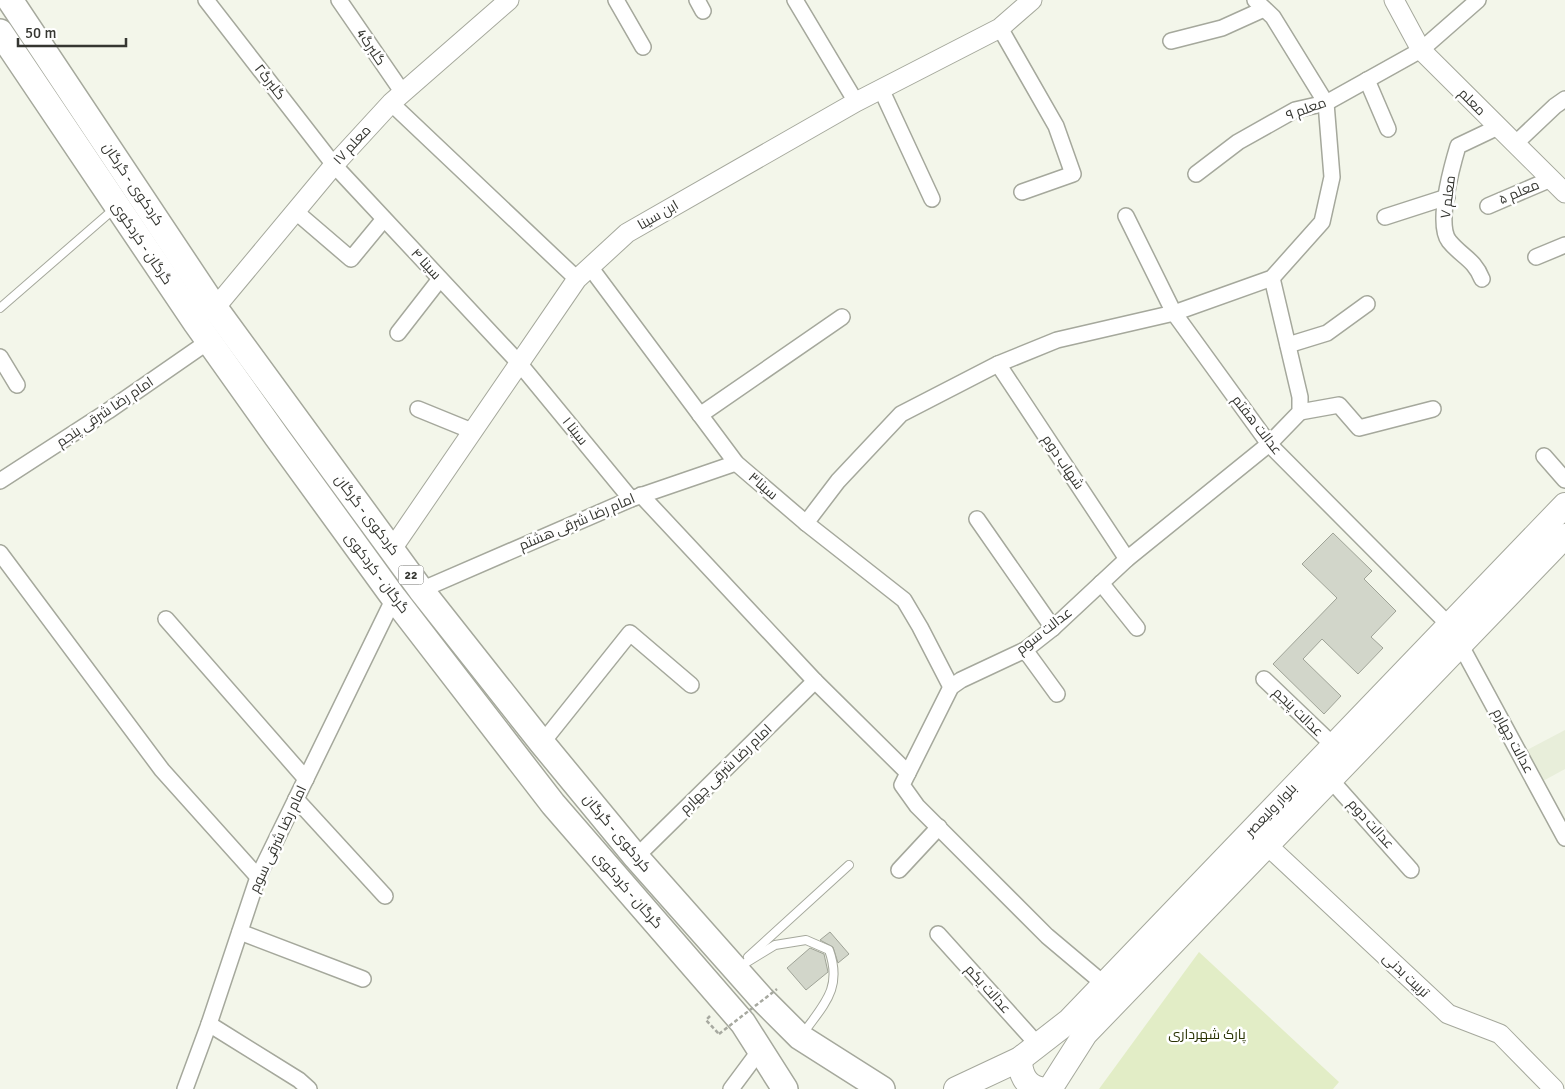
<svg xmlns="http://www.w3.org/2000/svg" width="1565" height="1089" font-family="Signika,Cairo,sans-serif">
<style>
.built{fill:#e8eeda}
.green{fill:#e2edc6}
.building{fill:#d2d6ca;stroke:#9fa397}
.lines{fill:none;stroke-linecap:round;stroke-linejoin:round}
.service-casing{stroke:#a5a89c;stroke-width:10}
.minor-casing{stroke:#a5a89c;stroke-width:18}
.tertiary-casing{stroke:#a5a89c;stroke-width:21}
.primary-casing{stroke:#a5a89c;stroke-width:26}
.trunk-casing{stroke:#a5a89c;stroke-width:28}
.path{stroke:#a7a9a0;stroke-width:2.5;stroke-dasharray:4 2.5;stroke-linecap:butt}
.service{stroke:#fff;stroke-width:8}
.minor{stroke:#fff;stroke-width:15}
.tertiary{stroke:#fff;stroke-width:19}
.primary{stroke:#fff;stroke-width:24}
.trunk{stroke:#fff;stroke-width:25}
.path-bridge{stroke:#a7a9a0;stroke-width:2.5;stroke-dasharray:4 2.5;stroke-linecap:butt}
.labels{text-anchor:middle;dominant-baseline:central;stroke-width:5;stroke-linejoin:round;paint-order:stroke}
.shield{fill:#fff;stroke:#72726f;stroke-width:1}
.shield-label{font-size:12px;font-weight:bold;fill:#353631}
.street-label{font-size:14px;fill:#353631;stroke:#fff}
.park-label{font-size:14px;fill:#2a3304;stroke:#fff}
</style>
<rect width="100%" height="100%" fill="#f3f6ea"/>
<!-- built -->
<polygon class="built" points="1565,730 1565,769 1543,781 1527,750"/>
<!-- green -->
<polygon class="green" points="1199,952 1339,1082 1333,1089 1099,1089"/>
<!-- building -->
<g class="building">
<polygon points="1333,533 1372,571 1364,579 1396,611 1371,637 1383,648 1358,674 1322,639 1303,659 1341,696 1324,714 1273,664 1337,598 1302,564"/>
<polygon points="830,932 849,954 838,963 833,947 820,940"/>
<polygon points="810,948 824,954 828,972 806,990 787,968"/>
</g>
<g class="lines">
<!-- service casing -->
<g class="service-casing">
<g id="service">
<polyline points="0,308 114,209"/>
<polyline points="748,957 849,865"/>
<path d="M739 967 775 945 806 940 829 950C843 989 823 1005 802 1035"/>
</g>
</g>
<!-- minor casing -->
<g class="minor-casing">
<g id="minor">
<polyline points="206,0 334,165 519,363 631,499"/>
<polyline points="339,0 403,93"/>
<polyline points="616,0 643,47"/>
<polyline points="697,0 703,11"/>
<polyline points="795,0 856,102"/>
<polyline points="1000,28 1056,126 1073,174 1022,192"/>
<polyline points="1171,41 1222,28 1264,9"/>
<polyline points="1367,80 1388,129"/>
<polyline points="881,89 932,199"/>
<polyline points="391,103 577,279"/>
<polyline points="1516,143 1555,106 1565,99"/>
<polyline points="1196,174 1238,142 1295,110 1326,103 1421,50 1478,0"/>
<polyline points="1488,206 1551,179"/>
<polyline points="295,211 351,259 384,219"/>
<polyline points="1126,216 1174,313 1269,444 1449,625"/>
<polyline points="1385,217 1447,197"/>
<polyline points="1536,257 1565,245"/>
<polyline points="590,267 736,463 806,523 904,600 920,627 951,687"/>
<path d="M1482 279C1474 259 1462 257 1449 241 1436 224 1452 166 1458 146L1498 127"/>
<polyline points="398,333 440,279"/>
<polyline points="1288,345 1327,333 1367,304"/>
<polyline points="0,357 17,385"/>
<polyline points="998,364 1127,559"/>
<polyline points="418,409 472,431"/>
<polyline points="1300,412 1339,405 1359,428 1433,409"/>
<polyline points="700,415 842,317"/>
<polyline points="1544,456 1565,480"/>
<polyline points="0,481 108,411 209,341"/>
<polyline points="641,495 815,681 908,773"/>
<polyline points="977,519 1053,628"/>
<polyline points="806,523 838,481 901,414 998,364 1057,340 1174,313 1272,278 1322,222 1332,177 1326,103 1273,17 1255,0"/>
<polyline points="0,553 162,770 258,877"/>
<polyline points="1101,583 1137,628"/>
<polyline points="421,590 631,499 736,463"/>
<polyline points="166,619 306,779"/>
<polyline points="1460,644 1565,838"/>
<polyline points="1025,650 1057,694"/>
<polyline points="1264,679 1333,745"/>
<polyline points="542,743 630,633 691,685"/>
<polyline points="1330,779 1411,870"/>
<polyline points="296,799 385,896"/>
<polyline points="636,857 815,681"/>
<polyline points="899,870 939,827"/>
<polyline points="240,932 363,979"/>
<polyline points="938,934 1038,1045"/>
<polyline points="1104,984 1047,936 917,806 902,785 951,687 961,680 1025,650 1053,628 1127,559 1269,444 1300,412 1300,397 1272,278"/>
<polyline points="209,1024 299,1080 309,1089"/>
<polyline points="185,1089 209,1024 258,877 394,598"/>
<polyline points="731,1089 760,1050"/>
</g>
</g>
<!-- tertiary casing -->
<g class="tertiary-casing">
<g id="tertiary">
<polyline points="1394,0 1421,50 1565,193"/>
<polyline points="215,308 334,165 391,103 509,0"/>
<polyline points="392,549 577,279 627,233 856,102 1000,28 1032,0"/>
<polyline points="1267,845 1448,1014 1500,1034 1554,1089"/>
</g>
</g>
<!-- primary casing -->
<g class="primary-casing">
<g id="primary">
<path d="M1020 1059C1020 1073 1025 1086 1040 1089"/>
<polyline points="956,1089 1020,1059 1069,1021 1565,505"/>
<polyline points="1050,1089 1085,1034 1565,536"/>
</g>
</g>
<!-- trunk casing -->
<g class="trunk-casing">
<g id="trunk">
<polyline points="10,0 215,308 421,590 542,743 636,857 762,999 800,1037 882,1089"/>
<polyline points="0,32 196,323 277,437 394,598 553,804 743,1023 785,1089"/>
</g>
</g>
<!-- path -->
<polyline class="path" points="710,1016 706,1020 719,1034"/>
<!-- service -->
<use href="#service" class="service"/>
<!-- minor -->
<use href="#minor" class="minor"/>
<!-- tertiary -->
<use href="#tertiary" class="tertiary"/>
<!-- primary -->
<use href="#primary" class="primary"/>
<!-- trunk -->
<use href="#trunk" class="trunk"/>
<!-- path-bridge -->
<polyline class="path-bridge" points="719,1034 777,989"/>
</g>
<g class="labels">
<!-- shield labels -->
<rect class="shield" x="398.5" y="565.5" width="25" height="19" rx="4"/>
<g class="shield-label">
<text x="411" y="575">22</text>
</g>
<!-- street labels -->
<g class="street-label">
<text transform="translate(371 47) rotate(56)">گلبرگ4</text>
<text transform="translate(270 82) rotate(52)">گلبرگ۲</text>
<text transform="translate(1472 102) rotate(45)">معلم</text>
<text transform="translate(1306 109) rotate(-20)">معلم ۹</text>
<text transform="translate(352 145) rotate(-47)">معلم ۱۷</text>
<text transform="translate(133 184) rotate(56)">کردکوی - گرگان</text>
<text transform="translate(1519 192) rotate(-23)">معلم ۵</text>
<text transform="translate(1448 197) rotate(-83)">معلم ۷</text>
<text transform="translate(658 215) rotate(-30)">ابن سینا</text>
<text transform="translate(142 243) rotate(56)">گرگان - کردکوی</text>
<text transform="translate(426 264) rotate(47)">سینا ۴</text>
<text transform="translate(105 412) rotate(-34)">امام رضا شرقی پنجم</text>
<text transform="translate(1257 425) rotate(52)">عدالت هفتم</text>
<text transform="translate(575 431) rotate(51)">سینا ۱</text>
<text transform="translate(1063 462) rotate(56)">شهاب دوم</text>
<text transform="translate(763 486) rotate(41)">سینا۳</text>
<text transform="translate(367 515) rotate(53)">کردکوی - گرگان</text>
<text transform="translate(577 522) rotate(-23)">امام رضا شرقی هشتم</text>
<text transform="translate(377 573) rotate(53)">گرگان - کردکوی</text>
<text transform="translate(1044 631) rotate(-38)">عدالت سوم</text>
<text transform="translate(1298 712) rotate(44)">عدالت پنجم</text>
<text transform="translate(1513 741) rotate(62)">عدالت چهارم</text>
<text transform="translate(726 769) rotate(-44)">امام رضا شرقی چهارم</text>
<text transform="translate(1271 810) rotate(-46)">بلوار ولیعصر</text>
<text transform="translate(1371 824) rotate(48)">عدالت دوم</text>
<text transform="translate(617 833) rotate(50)">کردکوی - گرگان</text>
<text transform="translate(278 839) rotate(-65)">امام رضا شرقی سوم</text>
<text transform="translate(628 890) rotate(49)">گرگان - کردکوی</text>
<text transform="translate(1406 975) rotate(43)">تربیت بدنی</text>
<text transform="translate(988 989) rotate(48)">عدالت یکم</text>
</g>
<!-- park labels -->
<g class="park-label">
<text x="1207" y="1034">پارک شهرداری</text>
</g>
</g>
<!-- scale -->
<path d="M18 38v8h108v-8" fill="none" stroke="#353631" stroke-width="2.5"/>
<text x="25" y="38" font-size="15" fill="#353631" stroke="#ffffff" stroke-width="4" paint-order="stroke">50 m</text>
</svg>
